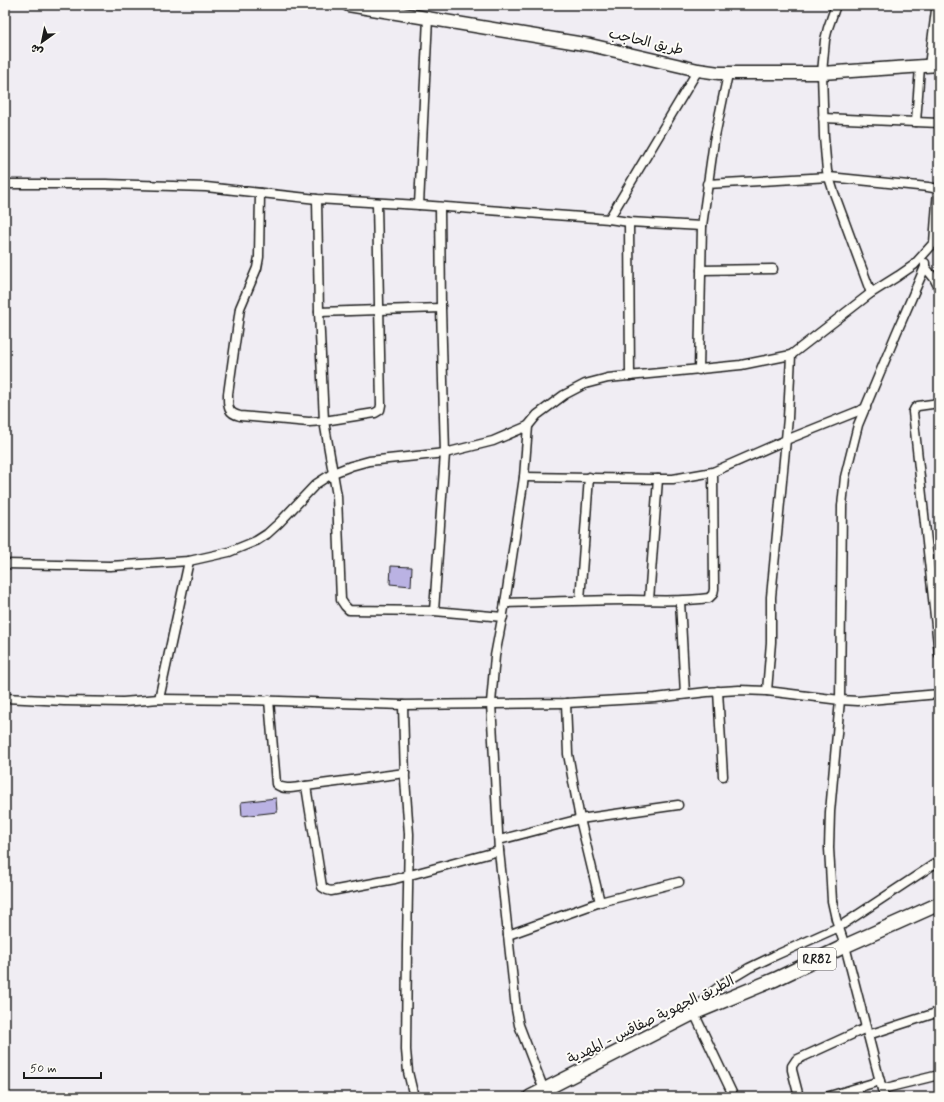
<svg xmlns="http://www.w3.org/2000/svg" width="944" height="1102" font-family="Mynerve,'Playpen Sans Arabic',sans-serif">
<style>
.building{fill:#bab2e3;stroke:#1c1c1c}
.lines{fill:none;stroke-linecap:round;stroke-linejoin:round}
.street-casing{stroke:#1c1c1c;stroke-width:11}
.secondary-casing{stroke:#1c1c1c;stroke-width:15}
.primary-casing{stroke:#1c1c1c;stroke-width:16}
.street{stroke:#fdfcf7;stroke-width:8}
.secondary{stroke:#fdfcf7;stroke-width:12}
.primary{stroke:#fdfcf7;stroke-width:13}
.labels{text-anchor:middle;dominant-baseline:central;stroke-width:4;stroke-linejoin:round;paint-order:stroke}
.shield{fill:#fdfcf7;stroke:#605f5e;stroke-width:1}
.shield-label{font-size:13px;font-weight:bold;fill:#1c1c1c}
.street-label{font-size:14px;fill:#1c1c1c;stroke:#fdfcf7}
</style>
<rect width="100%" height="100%" fill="#f0edf3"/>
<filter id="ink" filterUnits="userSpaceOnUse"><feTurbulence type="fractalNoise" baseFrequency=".025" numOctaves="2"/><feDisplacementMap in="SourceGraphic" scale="8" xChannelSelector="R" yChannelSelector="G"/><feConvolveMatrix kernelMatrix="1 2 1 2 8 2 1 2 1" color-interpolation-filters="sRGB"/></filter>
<g filter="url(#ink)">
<!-- building -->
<g class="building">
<polygon points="391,566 412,567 411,586 390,584"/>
<polygon points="276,798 277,812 242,816 241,802"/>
</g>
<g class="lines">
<!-- street casing -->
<g class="street-casing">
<g id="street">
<polyline points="836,5 828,28 825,40 822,73 824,137 827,171 834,193 871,293"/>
<polyline points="929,66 936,10"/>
<polyline points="823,118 939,123"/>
<polyline points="916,122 920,67"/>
<polyline points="5,184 106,184 206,187 317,199 419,205 428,18"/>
<polyline points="707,184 829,177 928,187 939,189"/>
<path d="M260 193 259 257 257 268 240 308 228 394C228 406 227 413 240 416L309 422 324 421 319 312 317 199"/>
<polyline points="377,203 381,405 380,410 375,413 324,421 333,473 337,496 341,600 345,606 349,610 434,611"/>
<polyline points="419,205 609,219 629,222 702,226"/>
<polyline points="440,207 441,308 445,453 434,611 503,617"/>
<polyline points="609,219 698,70"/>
<polyline points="629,222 630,376"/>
<polyline points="934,243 938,189"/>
<polyline points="925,263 925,267 934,278 939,288"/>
<polyline points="701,270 773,269"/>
<polyline points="319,312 441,308"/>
<polyline points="699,370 702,226 714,141 728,74"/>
<polyline points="939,403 918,406 915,408 913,412 939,654"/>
<polyline points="528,426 524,477 519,511 505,603 495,656 491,703 499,851 516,1009 519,1025 544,1090"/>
<polyline points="524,477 658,479 673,479 713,472 786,440 866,408"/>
<polyline points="5,564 110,566 189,561 229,552 256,541 267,534 279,523 316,484 333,473 351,466 369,461 445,453 493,441 528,426 537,415 564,395 585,384 608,378 741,365 791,355 871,293 898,276 914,265 939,237"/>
<polyline points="580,600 589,477"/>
<polyline points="649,600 658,479"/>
<polyline points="680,601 685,694"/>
<path d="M505 603C547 602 589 600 630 600 657 600 683 602 709 598L713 594 714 589 713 472"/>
<polyline points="718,691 723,776"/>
<polyline points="767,691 771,642 771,597 788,418 791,355"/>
<polyline points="5,698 64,701 123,702 159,699 249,700 403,705 566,703 655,698 707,692 739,690 767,691 840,700 858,701 939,694"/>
<polyline points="159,699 189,561"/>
<path d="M269 700 276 784C284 791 296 787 306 786"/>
<polyline points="566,703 568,754 580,819 600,902"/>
<polyline points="403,705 405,779 409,834 407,945 406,1050 408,1072 414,1097"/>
<polyline points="405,773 306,786 322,887 327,890 331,891 395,879 499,851"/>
<polyline points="499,840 580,819 678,805"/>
<polyline points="508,935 600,902 679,882"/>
<polyline points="868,1035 939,1012"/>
<polyline points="882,1089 939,1075"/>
<polyline points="734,1097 694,1013 707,996 724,983 749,968 774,956 839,927 939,861"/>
<polyline points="799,1097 792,1070 792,1066 796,1060 866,1028"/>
<polyline points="826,1097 880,1081"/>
<polyline points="884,1097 845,946 836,919 832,901 831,883 829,848 830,812 840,700 842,506 845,477 858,425 896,334 925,267"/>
</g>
</g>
<!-- secondary casing -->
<g class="secondary-casing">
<polyline id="secondary" points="348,5 590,45 698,70 719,73 822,73 939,65"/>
</g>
<!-- primary casing -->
<g class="primary-casing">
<polyline id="primary" points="530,1097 694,1013 776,979 845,946 939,904"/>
</g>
<!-- street -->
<use href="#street" class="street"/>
<!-- secondary -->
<use href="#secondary" class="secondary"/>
<!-- primary -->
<use href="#primary" class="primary"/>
</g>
</g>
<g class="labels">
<!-- shield labels -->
<rect class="shield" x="798" y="948" width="38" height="22" rx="3"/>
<g class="shield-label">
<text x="817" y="959">RR82</text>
</g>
<!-- street labels -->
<g class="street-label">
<text transform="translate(646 42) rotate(13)">طريق الحاجب</text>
<text transform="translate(651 1020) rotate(-26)">الطريق الجهوية صفاقس - المهدية</text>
</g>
</g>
<!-- margin -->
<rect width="944" height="1102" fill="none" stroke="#fdfcf7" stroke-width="20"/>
<rect x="10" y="10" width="924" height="1082" fill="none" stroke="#1c1c1c" stroke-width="1.5" filter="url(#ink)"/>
<!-- north arrow -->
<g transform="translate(42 42) rotate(213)" stroke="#fdfcf7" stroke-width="3" paint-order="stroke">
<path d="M0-3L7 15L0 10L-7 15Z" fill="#1c1c1c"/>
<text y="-6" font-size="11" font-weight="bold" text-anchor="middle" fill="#1c1c1c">ش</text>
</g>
<!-- scale -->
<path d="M24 1072v6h77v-6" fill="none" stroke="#1c1c1c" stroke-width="2"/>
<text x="30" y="1072" font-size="12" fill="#1c1c1c" stroke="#fdfcf7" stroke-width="3" paint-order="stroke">50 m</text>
</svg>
